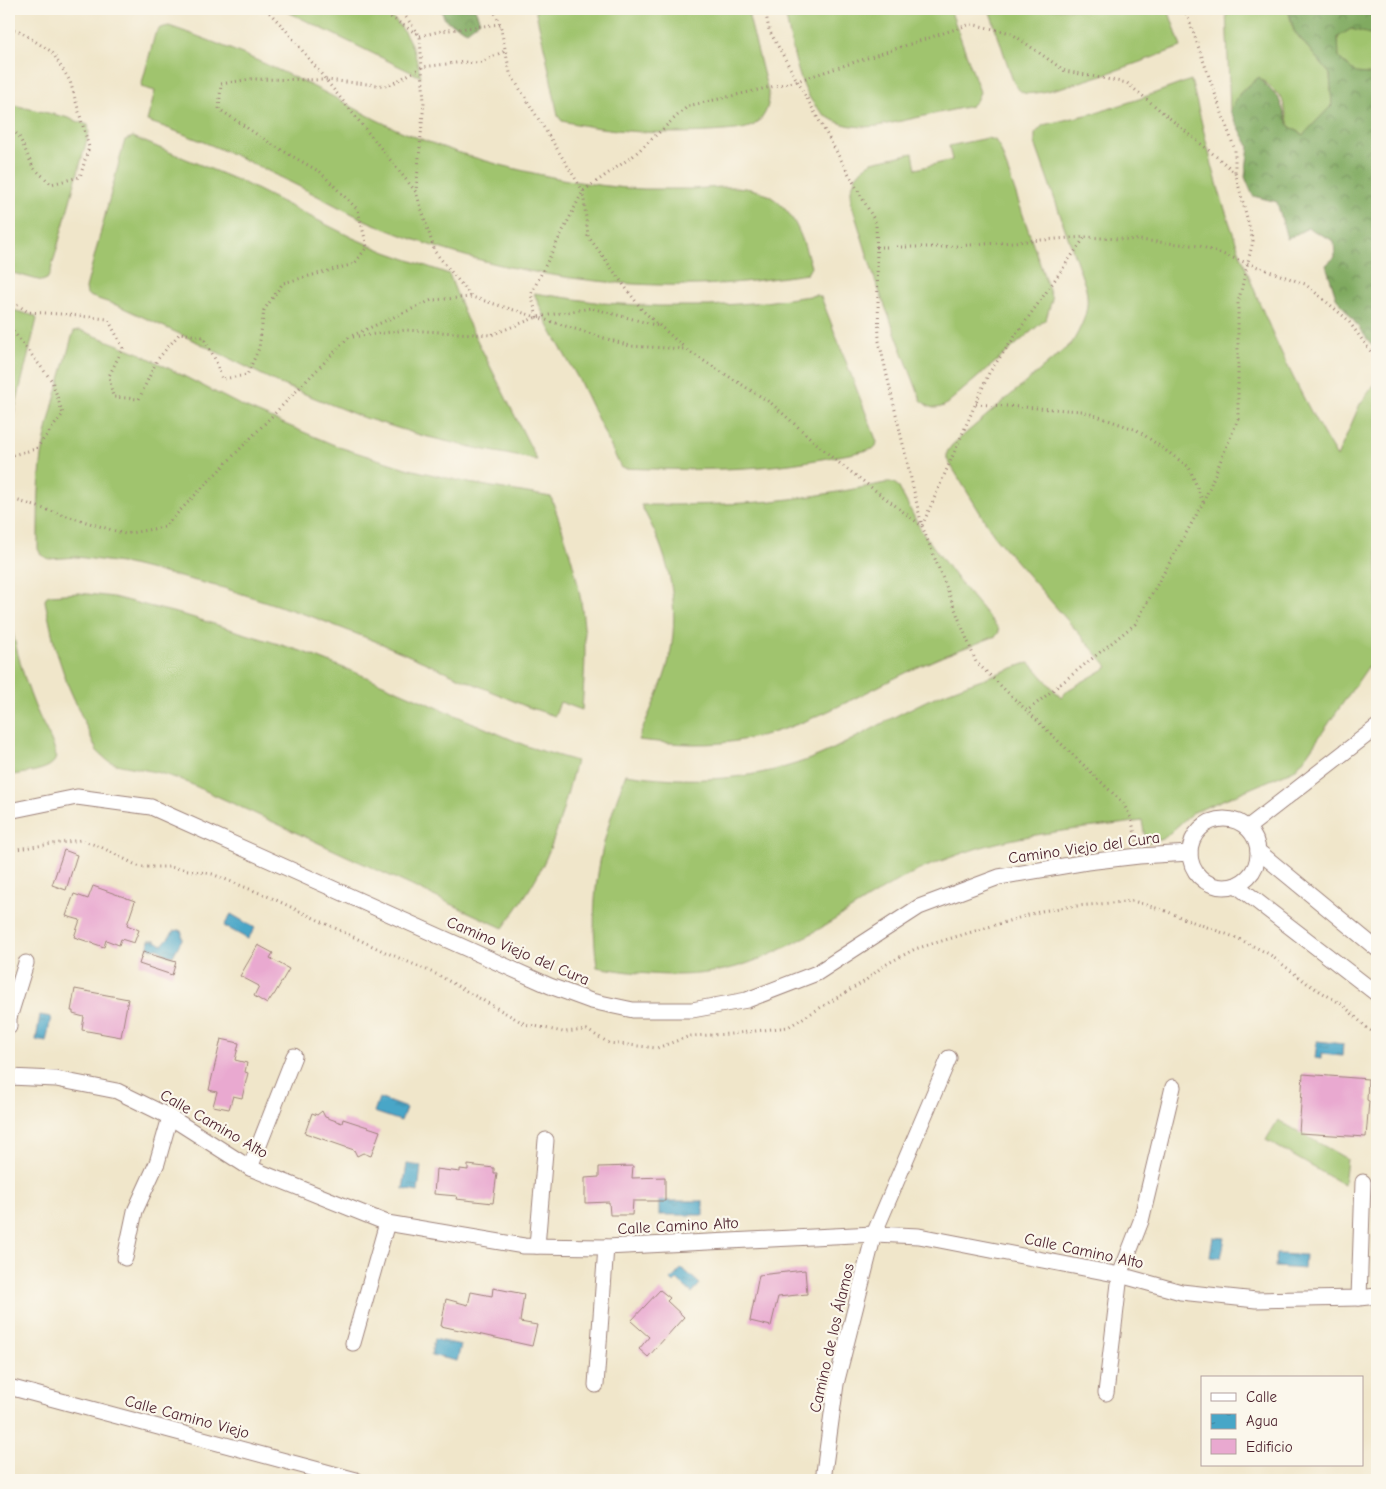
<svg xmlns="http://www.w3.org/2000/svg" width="1386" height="1489" font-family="'Comic Neue',sans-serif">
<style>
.grass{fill:#a0c46e;stroke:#75724c}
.forest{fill:url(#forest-crowns);stroke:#656446}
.water{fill:url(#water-ripples);stroke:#496279}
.building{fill:#e9a9d0}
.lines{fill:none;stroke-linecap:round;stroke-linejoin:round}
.minor-casing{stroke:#9d827a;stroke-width:17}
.path{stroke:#9d827a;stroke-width:3;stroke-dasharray:1 4;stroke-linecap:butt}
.minor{stroke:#fff;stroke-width:15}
.labels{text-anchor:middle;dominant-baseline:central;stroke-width:4.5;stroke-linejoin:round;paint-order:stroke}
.street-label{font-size:16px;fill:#4a1f2b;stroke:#fbf7ec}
</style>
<defs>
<pattern id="forest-crowns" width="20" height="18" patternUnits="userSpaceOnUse" patternTransform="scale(1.25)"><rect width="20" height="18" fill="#80aa61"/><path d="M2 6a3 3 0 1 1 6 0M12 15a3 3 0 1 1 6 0" fill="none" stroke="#6b8a50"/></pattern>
<pattern id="water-ripples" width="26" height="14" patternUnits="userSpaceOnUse" patternTransform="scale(1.25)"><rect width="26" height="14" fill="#48a6c7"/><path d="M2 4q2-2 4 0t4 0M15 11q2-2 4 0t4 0" fill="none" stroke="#3e87a2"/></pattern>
</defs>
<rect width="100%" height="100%" fill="#fbf7ec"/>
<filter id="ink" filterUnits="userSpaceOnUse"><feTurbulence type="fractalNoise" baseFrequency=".02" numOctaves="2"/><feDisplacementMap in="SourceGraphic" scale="10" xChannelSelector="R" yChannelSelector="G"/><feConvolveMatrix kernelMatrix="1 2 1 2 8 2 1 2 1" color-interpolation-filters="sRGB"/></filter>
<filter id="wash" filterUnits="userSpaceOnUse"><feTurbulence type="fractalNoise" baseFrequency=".0096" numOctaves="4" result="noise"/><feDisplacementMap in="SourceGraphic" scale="20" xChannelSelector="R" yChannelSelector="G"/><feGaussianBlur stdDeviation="1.12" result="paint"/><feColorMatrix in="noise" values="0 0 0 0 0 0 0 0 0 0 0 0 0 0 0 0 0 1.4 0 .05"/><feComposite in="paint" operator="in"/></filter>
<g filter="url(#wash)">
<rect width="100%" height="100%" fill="#f0e6ca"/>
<!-- grass -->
<g class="grass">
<path d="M282 9H383C407 29 414 47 421 77Z"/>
<path d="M535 9H747L769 96C769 107 764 119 754 125 744 130 734 130 724 131 671 135 614 133 562 121L558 116 546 55Z"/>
<path d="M784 9H950L980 92 976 101 971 106 878 126C799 135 798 66 784 9Z"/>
<path d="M989 9H1168L1181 47C1157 56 1042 99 1024 93 1017 90 1015 84 1012 78Z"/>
<polygon points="1226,9 1288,9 1294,31 1330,74 1332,106 1303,135 1289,126 1282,98 1259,77 1240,93 1230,111"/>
<polygon points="1377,9 1377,175 1353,71 1338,58 1338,37"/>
<path d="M169 26C222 44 272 66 322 91 347 103 370 118 396 129 450 152 504 168 562 179 589 184 617 188 644 189 659 189 675 189 690 189 716 188 747 182 771 197 796 213 803 240 811 267L807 274C771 279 734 284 698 285 586 288 470 266 367 221 339 208 313 193 286 180 241 157 195 137 147 121L155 91 141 87 155 34 160 28Z"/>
<path d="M1191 80C1201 118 1209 156 1220 194 1249 285 1287 375 1337 457L1360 404 1377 381V654L1304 759 1294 770 1192 813 1163 839 1146 843 1142 821C1085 829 1020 833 966 852 943 860 918 869 896 882 844 912 795 950 736 967 690 980 643 975 597 967 588 898 601 838 626 774 691 784 758 781 820 755 857 739 891 717 928 700 959 686 992 676 1024 664L1029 663 1034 667 1061 698 1068 690 1108 667 995 537 947 459V452L952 445 1072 343C1080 329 1089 313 1087 296 1087 290 1084 283 1082 277L1035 143V134L1043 125 1099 112 1139 99Z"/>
<polygon points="9,104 65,117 88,125 89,132 50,274 47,279 42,281 9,272"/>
<polygon points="133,137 242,182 353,238 386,252 449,274 466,318 537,460 470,447 420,435 362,417 280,384 197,342 119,306 89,296 87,294 86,288 123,147 125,140"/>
<path d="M987 138 995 140 1000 148 1052 299 1046 319 944 406C933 410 929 408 921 400L875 280 851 202V189L856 176 862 169 872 162 913 153 916 169 952 160 949 146Z"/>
<path d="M534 293 602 303 658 306H710L765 302 817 295 821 297 877 442 876 446 873 449C846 455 818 460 790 464 734 471 677 470 621 468L580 382 549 327Z"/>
<polygon points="9,309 35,316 37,319 9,433"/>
<path d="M80 330 139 353 242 406 339 447 409 469 469 483 551 497C565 536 579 576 583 617 587 648 584 679 582 710L560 702 555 716 525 706 380 643 313 617 224 588 128 564 77 557 49 559 41 555 38 549C38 518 38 487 42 456 48 417 61 378 71 340L74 331Z"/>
<path d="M890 482 894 483 898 486 921 530 957 579 998 628 999 632 996 636C973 645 949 653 925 664 866 690 812 726 747 739 711 747 675 744 638 740 646 719 657 698 664 677 679 634 676 584 659 542 654 529 647 517 641 505 684 505 728 505 772 501 812 497 851 490 890 482Z"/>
<path d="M79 593 113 597 188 616 301 651 369 678 529 747 576 761C567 793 560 827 546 858 535 883 519 906 503 928L182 780 160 773 116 764 108 761 97 751 67 683 55 647 45 601 46 597 49 595Z"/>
<path d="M9 615C16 649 25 686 40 718 44 727 59 751 55 760 49 772 20 773 9 776Z"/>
<polygon points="1278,1120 1347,1159 1344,1185 1266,1140"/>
</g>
<!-- forest -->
<g class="forest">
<polygon points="441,9 475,9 480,21 467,31 445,20"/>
<polygon points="1288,9 1377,9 1377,36 1351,29 1338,37 1339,58 1356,73 1377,75 1377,352 1336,297 1326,265 1335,257 1334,241 1308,228 1287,239 1277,202 1253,196 1245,177 1249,146 1230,111 1240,93 1259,77 1279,99 1289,126 1303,135 1332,105 1330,74 1294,31"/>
</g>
<!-- water -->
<g class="water">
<polygon points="231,914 255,928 248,939 224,926"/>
<polygon points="179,930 182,932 182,939 173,956 167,955 158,948 152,949 148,947 149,940 155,940 162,945 174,931"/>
<polygon points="40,1015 51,1017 46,1042 36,1040"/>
<polygon points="1317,1041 1343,1044 1342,1056 1321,1054 1321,1059 1315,1058"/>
<polygon points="379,1098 406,1108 401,1121 374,1112"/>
<polygon points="407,1164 421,1166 418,1192 403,1189"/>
<rect x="659" y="1201" width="44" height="14"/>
<polygon points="1213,1237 1225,1238 1221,1258 1210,1257"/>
<polygon points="1276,1254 1305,1255 1304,1269 1275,1267"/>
<polygon points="682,1268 700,1284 692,1293 677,1280 674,1283 671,1280"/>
<polygon points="434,1339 461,1345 457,1361 431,1355"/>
</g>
<g id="blocks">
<!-- building -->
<g class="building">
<polygon points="64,850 77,855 66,890 52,885"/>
<polygon points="93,886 135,901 127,925 139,930 134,943 121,939 119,945 106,940 104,947 74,937 80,920 66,916 74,894 88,899"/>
<polygon points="258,945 273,953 270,958 289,969 274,995 273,995 267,1004 254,996 259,986 240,976"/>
<polygon points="143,952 176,962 172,975 139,964"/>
<polygon points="75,989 128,999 121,1037 82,1030 84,1017 73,1014 73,1011 71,1011"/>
<polygon points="221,1039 239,1043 235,1060 247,1063 245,1072 248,1073 242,1098 233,1096 229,1109 213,1106 217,1092 209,1090"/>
<polygon points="1303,1074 1368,1079 1367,1100 1369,1101 1366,1137 1299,1133"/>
<polygon points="322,1111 325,1117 342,1123 343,1119 380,1131 371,1156 363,1153 357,1156 354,1150 305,1133 312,1113 317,1115"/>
<polygon points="468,1165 494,1168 494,1173 497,1173 493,1203 456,1199 457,1196 434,1194 436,1169 460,1172 460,1169 468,1170"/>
<polygon points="633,1166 632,1178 665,1177 665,1201 633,1201 632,1215 610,1215 609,1202 585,1203 585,1178 599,1177 599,1167"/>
<polygon points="805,1270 807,1294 778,1297 771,1326 750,1321 759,1275"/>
<polygon points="493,1288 524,1294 520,1322 537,1325 532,1346 441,1326 446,1299 468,1305 471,1292 492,1296"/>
<polygon points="660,1290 670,1298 667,1301 684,1317 648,1357 639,1349 649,1337 631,1321"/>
</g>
</g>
</g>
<g filter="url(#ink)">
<use href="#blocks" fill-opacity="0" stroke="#9d827a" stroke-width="1"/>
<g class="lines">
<!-- minor casing -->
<g class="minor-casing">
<g id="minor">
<polyline points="9,811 77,797 151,807 550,986 591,1001 633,1010 692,1010 747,1000 817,973 919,907 999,877 1087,862 1139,856 1190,853"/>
<circle cx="1224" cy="853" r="34"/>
<polyline points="1247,828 1377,727"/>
<polyline points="1258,851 1377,949"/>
<polyline points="1236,885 1377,994"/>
<polyline points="9,1027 9,1018 26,963"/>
<polyline points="9,1077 56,1079 117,1091 170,1117 250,1168 387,1223 524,1246 606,1247 874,1234 919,1236 1120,1275 1181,1292 1256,1300 1359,1298 1377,1296"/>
<polyline points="250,1168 294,1056"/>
<polyline points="537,1246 546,1140"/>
<polyline points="125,1258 135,1211 157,1163 170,1117"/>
<polyline points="1359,1298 1363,1182"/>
<polyline points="353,1343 387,1223"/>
<polyline points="596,1385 606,1247"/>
<polyline points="9,1387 356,1480"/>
<polyline points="1106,1393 1120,1275 1141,1221 1173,1087"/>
<polyline points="823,1480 836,1384 874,1234 949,1058"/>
</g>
</g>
<!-- path -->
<g class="path">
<polyline points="266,9 285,29 416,192 435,252 471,296"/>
<polyline points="378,9 420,36 441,31 500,24"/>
<polyline points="400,9 420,36 424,102 416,191"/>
<polyline points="493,9 500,24 510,73 583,191 588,236 642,310 685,348"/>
<polyline points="765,9 769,30 876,223 879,341 922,526 976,662 1123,803 1131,818 1137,842"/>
<polyline points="1185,9 1235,150 1235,172"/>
<polyline points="9,30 19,31 52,52 70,81 89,147 80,177 51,184 33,167 19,136 9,127"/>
<polyline points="876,247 941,247 1085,237 1138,240 1200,246 1305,284 1347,319 1377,360"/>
<polyline points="9,299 28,312 60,314 108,319 123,348 109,376 113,397 139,399 157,360 180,333 203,337 215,359 222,379 247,375 259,348 264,310 283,283 354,264 367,247 358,210 320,172 271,144 219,109 221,84 251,79 326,80 388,86 422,67 464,62 479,63 505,51"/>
<polyline points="537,317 531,294 583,191 633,156 688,106 797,81 971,24 1011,33 1065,71 1127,83 1235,172 1253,241 1238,303 1238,419 1203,503 1135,624 1027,711"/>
<polyline points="9,329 13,331 52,381 63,414 36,449 9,456"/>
<polyline points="353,337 406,330 491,335 537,317 591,308 659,326"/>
<polyline points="976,404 1082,411 1137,430 1189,467 1203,502"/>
<polyline points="9,498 125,534 164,527 349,337 432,300 472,297 630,346 685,349 771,403 834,459 922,526 989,373 1085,237"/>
<polyline points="9,850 81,840 101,847 140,867 170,867 212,874 272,898 383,951 438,975 525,1024 563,1032 587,1030 609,1043 657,1048 690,1036 731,1034 788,1027 865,981 883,966 915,949 1042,911 1066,907 1133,901 1166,911 1185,919 1237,938 1269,954 1308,984 1343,1005 1366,1027 1377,1035"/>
</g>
<!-- minor -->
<use href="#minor" class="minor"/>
</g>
</g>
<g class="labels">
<!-- street labels -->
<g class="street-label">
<text transform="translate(1084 848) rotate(-8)">Camino Viejo del Cura</text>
<text transform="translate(518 951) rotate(23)">Camino Viejo del Cura</text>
<text transform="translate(214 1124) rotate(30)">Calle Camino Alto</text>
<text transform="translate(678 1226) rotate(-3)">Calle Camino Alto</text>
<text transform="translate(1084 1251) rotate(12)">Calle Camino Alto</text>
<text transform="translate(832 1338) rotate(-77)">Camino de los Álamos</text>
<text transform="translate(187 1417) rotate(15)">Calle Camino Viejo</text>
</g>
</g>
<!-- margin -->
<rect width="1386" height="1489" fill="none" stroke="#fbf7ec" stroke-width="30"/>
<!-- legend -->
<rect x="1201" y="1376" width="162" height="90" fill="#fbf7ec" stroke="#b4a19f"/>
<rect x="1211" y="1393" width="25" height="8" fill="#ffffff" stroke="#b4a19f"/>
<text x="1246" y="1402" font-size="15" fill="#4a1f2b">Calle</text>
<rect x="1211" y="1414" width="25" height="15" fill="url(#water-ripples)" stroke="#b4a19f"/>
<text x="1246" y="1426" font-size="15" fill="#4a1f2b">Agua</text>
<rect x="1211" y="1439" width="25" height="15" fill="#e9a9d0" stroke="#b4a19f"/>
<text x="1246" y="1452" font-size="15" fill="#4a1f2b">Edificio</text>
</svg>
